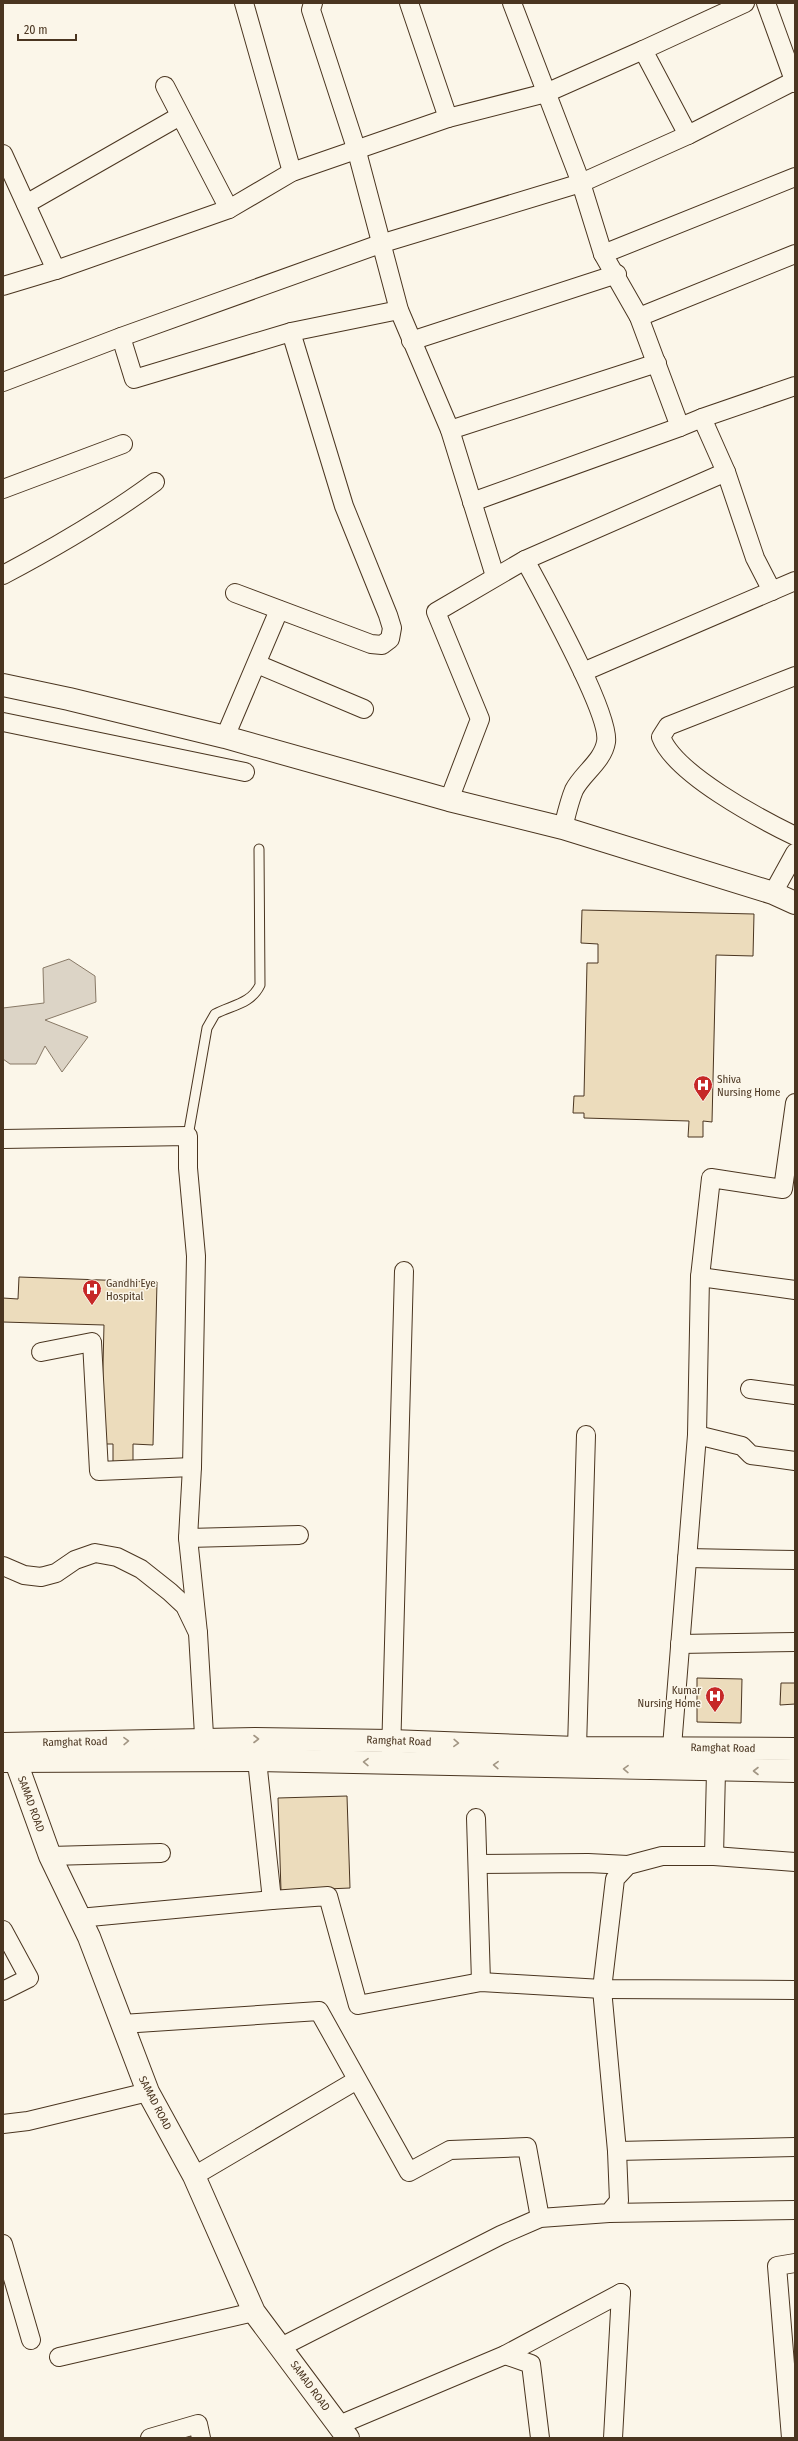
<svg xmlns="http://www.w3.org/2000/svg" width="798" height="2441" font-family="'Fira Sans Condensed',sans-serif">
<style>
.water{fill:#dcd4c6;stroke:#887966}
.building{fill:#ecdcbc;stroke:#4a3520}
.lines{fill:none;stroke-linecap:round;stroke-linejoin:round}
.lane-casing{stroke:#4a3520;stroke-width:11}
.street-casing{stroke:#4a3520;stroke-width:20}
.secondary-casing{stroke:#4a3520;stroke-width:24}
.lane{stroke:#fbf6e9;stroke-width:9}
.street{stroke:#fbf6e9;stroke-width:18}
.secondary{stroke:#fbf6e9;stroke-width:22}
.oneway{stroke:#a29684}
.labels{text-anchor:middle;dominant-baseline:central;stroke-width:3;stroke-linejoin:round;paint-order:stroke}
.poi-label{font-size:11px;fill:#4a3520;stroke:#fbf6e9;text-anchor:start}
.street-label{font-size:11px;fill:#4a3520;stroke:#fbf6e9}
</style>
<rect width="100%" height="100%" fill="#fbf6e9"/>
<!-- water -->
<polygon class="water" points="69,959 95,976 96,1002 45,1020 88,1037 62,1072 45,1046 36,1064 10,1064 3,1059 3,1008 44,1003 43,968"/>
<!-- building -->
<g class="building">
<polygon points="582,910 754,914 753,956 716,955 712,1122 703,1121 703,1137 688,1137 689,1121 584,1118 584,1113 573,1113 574,1096 584,1096 587,963 598,963 598,944 581,943"/>
<polygon points="19,1277 157,1282 153,1445 133,1444 133,1463 113,1462 113,1444 101,1444 104,1325 3,1322 3,1298 18,1299"/>
<polygon points="697,1678 742,1679 741,1723 697,1722"/>
<polygon points="781,1683 795,1683 795,1704 780,1705"/>
<polygon points="347,1796 350,1888 281,1891 278,1798"/>
</g>
<g class="lines">
<!-- lane casing -->
<g class="lane-casing">
<path id="lane" d="M188 1136 207 1028 215 1014C232 1005 251 1004 260 985L259 849"/>
</g>
<!-- street casing -->
<g class="street-casing">
<g id="street">
<polyline points="244,3 292,172"/>
<polyline points="313,3 311,10 356,148 399,310 450,430 495,576"/>
<polyline points="409,3 448,118 546,93 643,50"/>
<polyline points="512,3 581,183 603,254 639,317 680,427 702,418 726,472 755,558 772,591"/>
<polyline points="766,3 795,83"/>
<polyline points="165,86 229,209"/>
<polyline points="688,135 643,50 745,3"/>
<polyline points="3,154 56,270 229,209 292,172 448,118"/>
<polyline points="26,204 180,116"/>
<polyline points="603,254 795,177"/>
<polyline points="3,286 56,270"/>
<polyline points="639,317 795,254"/>
<polyline points="121,337 134,379 291,332 399,310"/>
<polyline points="411,341 617,274"/>
<polyline points="3,382 121,337 380,244 581,183 688,135 794,81"/>
<polyline points="702,418 795,386"/>
<polyline points="450,430 657,363"/>
<polyline points="3,489 123,444"/>
<polyline points="472,502 680,427"/>
<path d="M525 560C541 590 611 715 606 742 603 761 582 774 574 790 569 802 566 816 563 828"/>
<path d="M3 575C56 547 106 518 155 482"/>
<polyline points="235,593 371,644 382,645 390,639 392,628 388,615 344,506 291,332"/>
<polyline points="257,664 364,709"/>
<polyline points="583,672 795,581"/>
<path d="M795 676 668 726 661 737C675 774 760 819 795 836"/>
<polyline points="3,722 245,772"/>
<polyline points="225,737 279,610"/>
<polyline points="449,800 480,719 436,612 525,560 726,472"/>
<polyline points="773,893 795,853"/>
<polyline points="3,1139 188,1136 188,1168 196,1256 192,1467 188,1538 198,1633"/>
<polyline points="700,1277 795,1290"/>
<polyline points="41,1352 92,1342 99,1471 192,1467"/>
<polyline points="750,1389 795,1395"/>
<polyline points="697,1435 742,1446 751,1455 795,1461"/>
<polyline points="188,1538 299,1535"/>
<polyline points="687,1558 795,1560"/>
<polyline points="3,1566 24,1575 41,1577 56,1573 75,1560 95,1553 117,1557 141,1569 170,1592 185,1606 198,1633 205,1752"/>
<polyline points="680,1644 795,1642"/>
<polyline points="672,1747 697,1435 700,1277 711,1178 783,1189 795,1103"/>
<polyline points="577,1748 586,1435"/>
<polyline points="391,1755 404,1271"/>
<polyline points="257,1760 272,1900 328,1896 358,2005 481,1982 602,1989 795,1990"/>
<polyline points="476,1818 481,1982"/>
<polyline points="50,1856 161,1853"/>
<polyline points="714,1856 795,1862"/>
<polyline points="478,1864 588,1863 628,1865"/>
<polyline points="79,1918 272,1900"/>
<polyline points="3,1930 29,1978 3,1991"/>
<polyline points="122,2024 319,2011 409,2172 450,2150 527,2147 540,2218"/>
<polyline points="3,2124 28,2121 148,2092"/>
<polyline points="617,2151 795,2147"/>
<polyline points="194,2176 357,2080"/>
<polyline points="609,2213 795,2210"/>
<polyline points="3,2244 31,2340"/>
<polyline points="281,2347 501,2235 540,2218 609,2213 619,2201 617,2151 602,1989 615,1879 628,1865 662,1856 714,1856 716,1771"/>
<polyline points="505,2355 531,2364 540,2438"/>
<polyline points="59,2357 254,2312"/>
<polyline points="339,2425 505,2355 621,2293"/>
<polyline points="150,2438 198,2424 201,2438"/>
<polyline points="613,2438 621,2293"/>
<polyline points="791,2438 777,2266 795,2263"/>
</g>
</g>
<!-- secondary casing -->
<g class="secondary-casing">
<g id="secondary">
<polyline points="3,685 69,699 225,737 449,800 563,828 773,893 795,903"/>
<polyline points="3,1744 255,1739 391,1741 577,1748 795,1749"/>
<polyline points="11,1748 50,1856 89,1937 148,2092 194,2176 254,2312 348,2438"/>
<polyline points="3,1761 257,1760 795,1771"/>
</g>
</g>
<!-- lane -->
<use href="#lane" class="lane"/>
<!-- street -->
<use href="#street" class="street"/>
<!-- secondary -->
<use href="#secondary" class="secondary"/>
</g>
<!-- one-way arrows -->
<defs><path id="oneway-chevron" d="M-2-3.5L2.5 0L-2 3.5" fill="none" stroke-width="1.6" stroke-linecap="round" stroke-linejoin="round"/></defs>
<g class="oneway">
<use href="#oneway-chevron" transform="translate(256 1739)"/>
<use href="#oneway-chevron" transform="translate(126 1741) rotate(-1)"/>
<use href="#oneway-chevron" transform="translate(456 1743) rotate(2)"/>
<use href="#oneway-chevron" transform="translate(366 1762) rotate(-179)"/>
<use href="#oneway-chevron" transform="translate(496 1765) rotate(-178)"/>
<use href="#oneway-chevron" transform="translate(626 1769) rotate(-179)"/>
<use href="#oneway-chevron" transform="translate(756 1771) rotate(-180)"/>
</g>
<!-- icons -->
<defs>
<g id="hospital-pin" transform="scale(1)"><path d="M0 17L-7.5 6A9.5 9.5 0 1 1 7.5 6Z" fill="#c62828" stroke="#fbf6e9"/><path d="M-5-5h3v3.5h4V-5h3V5h-3V1.5h-4V5h-3Z" fill="#fff"/></g>
</defs>
<g fill-rule="evenodd">
<use href="#hospital-pin" x="703" y="1085"/>
<use href="#hospital-pin" x="92" y="1289"/>
<use href="#hospital-pin" x="715" y="1696"/>
</g>
<g class="labels">
<!-- poi labels -->
<g class="poi-label">
<text x="717" y="1079">Shiva<tspan x="717" dy="13">Nursing Home</tspan></text>
<text x="106" y="1283">Gandhi Eye<tspan x="106" dy="13">Hospital</tspan></text>
<text x="701" y="1690" text-anchor="end">Kumar<tspan x="701" dy="13">Nursing Home</tspan></text>
</g>
<!-- street labels -->
<g class="street-label">
<text transform="translate(399 1741) rotate(2)">Ramghat Road</text>
<text transform="translate(75 1742) rotate(-1)">Ramghat Road</text>
<text transform="translate(723 1748) rotate(1)">Ramghat Road</text>
<text transform="translate(31 1804) rotate(70)">SAMAD ROAD</text>
<text transform="translate(155 2103) rotate(63)">SAMAD ROAD</text>
<text transform="translate(310 2386) rotate(54)">SAMAD ROAD</text>
</g>
</g>
<!-- border -->
<rect width="798" height="2441" fill="none" stroke="#4a3520" stroke-width="8"/>
<!-- scale -->
<path d="M18 34v6h58v-6" fill="none" stroke="#4a3520" stroke-width="2"/>
<text x="24" y="34" font-size="12" fill="#4a3520" stroke="#fbf6e9" stroke-width="3" paint-order="stroke">20 m</text>
</svg>
